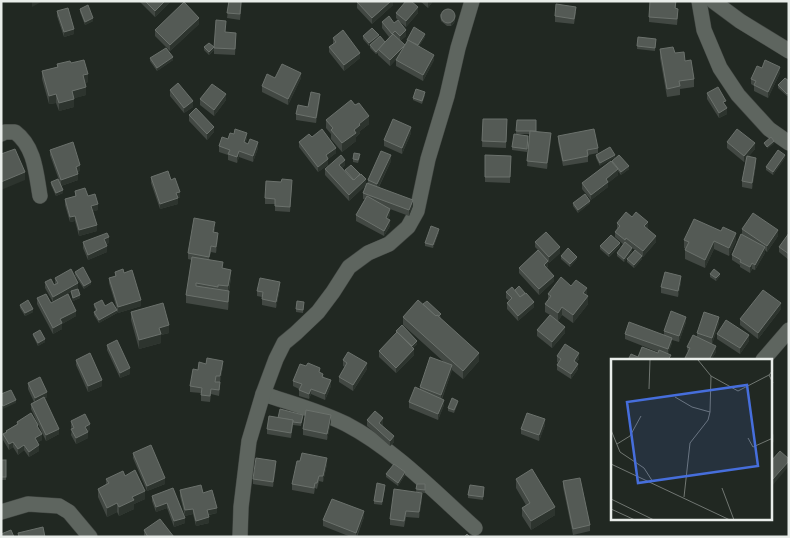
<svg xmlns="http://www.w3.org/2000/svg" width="790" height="538" font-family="Helvetica,sans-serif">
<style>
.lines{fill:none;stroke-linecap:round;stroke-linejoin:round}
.minor-casing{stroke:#404541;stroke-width:16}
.minor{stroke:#5e655f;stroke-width:15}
.wall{fill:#424843}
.shaded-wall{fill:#2d342e}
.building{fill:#545a55;stroke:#6b716c}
.inset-road{fill:none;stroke:#717772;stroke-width:1}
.view{fill:#466edc;fill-opacity:0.15;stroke:#466edc;stroke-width:2.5}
.inset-edge{fill:none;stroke:#e9edea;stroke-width:2.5}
</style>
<rect width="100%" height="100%" fill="#212822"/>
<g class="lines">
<!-- minor casing -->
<g class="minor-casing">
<g id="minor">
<polyline points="699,1 704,30 720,68 738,95 769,129 789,143"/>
<polyline points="713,1 740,21 789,51"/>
<path d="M1 134 5 132H15C35 147 36 173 40 196"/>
<polyline points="763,360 789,330"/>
<path d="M263 394C291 403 320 411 346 424 394 449 435 492 475 528"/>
<polyline points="1,512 28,504 59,506 69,512 90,537"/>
<polyline points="240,537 241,507 249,441 263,394 276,359 284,343 296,333 318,312 333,292 349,267 368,253 389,244 408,227 417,211 428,159 447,96 458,48 472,1"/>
</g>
</g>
<!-- minor -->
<use href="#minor" class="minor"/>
</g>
<!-- wall -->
<g class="wall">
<polygon points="139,1 170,1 170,2 155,17"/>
<polygon points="229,1 242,1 240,20 227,18"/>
<polygon points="393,1 393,5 372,24 357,8 357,2"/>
<polygon points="420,1 433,1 428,8"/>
<polygon points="676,1 676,8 678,14 677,25 649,22 649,17"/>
<polygon points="80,9 93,21 85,25 80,12"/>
<polygon points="57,11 74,34 64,37 57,16"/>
<polygon points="576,12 574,24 555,22 555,16"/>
<polygon points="396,13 418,13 406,27 398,20 406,36 400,41 405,45 407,40 425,37 419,46 434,60 423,81 396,66 396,60 397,58 390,66 378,55 378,53 376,54 370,48 370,45 369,46 363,39 363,36 379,38 385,42 389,37 382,28 382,22 394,23 398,20 396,18"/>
<polygon points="440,14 455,20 454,23 451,26 447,26 441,21"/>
<polygon points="199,24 170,51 155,36 155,30"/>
<polygon points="226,32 236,39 235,55 214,54 214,48"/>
<polygon points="638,37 656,39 655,51 637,49"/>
<polygon points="333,38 360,58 344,71 329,52 329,47 333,44"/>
<polygon points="204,47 214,50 209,55 204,50"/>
<polygon points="660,49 675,53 685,61 694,79 694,87 680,89 680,95 667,97 660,58"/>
<polygon points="150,58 173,60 157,71 150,61"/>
<polygon points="71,63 88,82 85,83 86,95 74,98 74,107 59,111 56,103 49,104 42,79 42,71 57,67 57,64"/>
<polygon points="762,68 780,73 768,98 754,91 754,86 751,84 751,79"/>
<polygon points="275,78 301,78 288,105 262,92 262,86"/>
<polygon points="789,81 789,95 787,96 778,88 778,85"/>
<polygon points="170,90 193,107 184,113 170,96"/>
<polygon points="707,93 726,106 727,114 719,118 707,99"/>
<polygon points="425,95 422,104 413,100 413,98"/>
<polygon points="200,99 226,100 214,116 200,105"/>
<polygon points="320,99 316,123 296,120 296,114"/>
<polygon points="189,115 214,132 207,140 189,121"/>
<polygon points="483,119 507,119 506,148 482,147"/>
<polygon points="326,120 369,124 360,131 360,133 356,137 356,141 342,152 331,139 331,134 326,128"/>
<polygon points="517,120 536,131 551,139 547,169 527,166 530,134 516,134"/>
<polygon points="411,133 402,154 384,146 384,140"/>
<polygon points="528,136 527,152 512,150 512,147"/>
<polygon points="558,136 598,148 598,153 588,155 588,162 563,166 558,142"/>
<polygon points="312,137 336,153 328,159 328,165 318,172 299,147 299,142"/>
<polygon points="228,139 247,139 245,143 258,148 253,162 239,157 237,163 228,160 228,155 219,152 219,146"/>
<polygon points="727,142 755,149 748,157 756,164 752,189 742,187 742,181 746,160 744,162 727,148"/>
<polygon points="610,147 600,166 596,158 596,155"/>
<polygon points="50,150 80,171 77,172 78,180 61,186 63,193 56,196 51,185 51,182 60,183 50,155"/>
<polygon points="485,155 511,156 510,183 485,182"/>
<polygon points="360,157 358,163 353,162 353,159"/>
<polygon points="785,158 773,175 766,170 766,167"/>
<polygon points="391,161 379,187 413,206 409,216 390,209 390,215 388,219 390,226 384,236 356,221 356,215 365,199 363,199 363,193 366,185 349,201 325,175 325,169 345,165 342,168 345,171 360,174 366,185 368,183 368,180"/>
<polygon points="611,161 629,169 621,175 618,171 618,175 608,183 608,187 591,200 582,189 582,183"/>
<polygon points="151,177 171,180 180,198 178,198 178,204 160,209 151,183"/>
<polygon points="292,185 290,212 275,211 275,204 265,204 265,198"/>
<polygon points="75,191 88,196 98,210 93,211 97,231 79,236 75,221 70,222 65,205 65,199 75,196"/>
<polygon points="573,203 590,203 578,213 573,206"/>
<polygon points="632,217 648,228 647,229 656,242 643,257 642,256 642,259 634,268 627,262 627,259 635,250 632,248 632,251 624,262 617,256 617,253 624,245 615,237 615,232 617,229 617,223"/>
<polygon points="215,228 214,232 218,238 216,253 211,252 209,259 223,269 231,278 229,291 229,299 228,310 186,303 186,295 192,260 188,259 188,253"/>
<polygon points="742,229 778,236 767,252 765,250 765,253 755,270 752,269 750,273 740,267 740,265 732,260 732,255 742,234"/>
<polygon points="439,232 433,248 425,246 425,243"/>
<polygon points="789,233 789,260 779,252 779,247"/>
<polygon points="684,240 736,241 729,256 714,249 705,268 685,259 685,250 686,249 684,248"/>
<polygon points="83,242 109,243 106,244 107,252 88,260 83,248"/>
<polygon points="535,242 560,253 549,263 548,261 548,266 547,268 554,281 539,295 519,273 519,268 538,250 535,247"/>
<polygon points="600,246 620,246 609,257 600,249"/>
<polygon points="561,256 577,259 570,267 561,259"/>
<polygon points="75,272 91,284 84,289 75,275"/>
<polygon points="115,272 124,273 141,306 118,313 117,311 117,313 99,323 94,315 94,312 96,311 94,307 94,304 117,309 109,283 109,278 115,276"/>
<polygon points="710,274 720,276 716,281 710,277"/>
<polygon points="55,278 78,288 76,289 80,298 73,301 71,292 53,302 45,288 45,282 54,285 55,284"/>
<polygon points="681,282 678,297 661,293 661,287"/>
<polygon points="571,286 587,295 588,304 573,323 562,315 558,321 565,333 552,348 537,336 537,330 550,315 545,312 545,304 548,300 548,294"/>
<polygon points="280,288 276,308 262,305 262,297 257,296 257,291"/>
<polygon points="506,292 534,307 518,321 507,309 507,303 509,301 506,298"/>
<polygon points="37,298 51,303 76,316 62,324 62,329 53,334 37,304"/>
<polygon points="423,304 441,317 440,318 479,361 463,379 452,370 442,399 444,405 438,420 409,408 409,402 420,389 420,387 444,362 403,325 403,317"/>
<polygon points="20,305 33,312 25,316 20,308"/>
<polygon points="304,305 303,313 296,312 296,309"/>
<polygon points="781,309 758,339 740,325 740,319"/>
<polygon points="131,312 169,333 161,335 161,343 139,349 131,320"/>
<polygon points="686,322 679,342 672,340 672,343 668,353 628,360 638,357 658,353 658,352 625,339 625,334 664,335 664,331"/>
<polygon points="719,323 712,344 716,352 711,360 684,360 688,353 687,347 697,337 697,333"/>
<polygon points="396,331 417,344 413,348 414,355 396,373 379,357 379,351 396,334"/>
<polygon points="33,334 45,342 38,346 33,336"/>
<polygon points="717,334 749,341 740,354 717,339"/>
<polygon points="107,345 130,374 120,378 107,350"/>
<polygon points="557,356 579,359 576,363 578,369 571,379 557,370 557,365 559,363 557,362"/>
<polygon points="76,360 102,386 88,392 76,365"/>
<polygon points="343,360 367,369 353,391 339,382 339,377 345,367 343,366"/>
<polygon points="223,366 220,382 216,382 220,388 219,396 211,394 210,402 201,401 201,393 190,392 190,386 198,370"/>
<polygon points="320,372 331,386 325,400 311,394 309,399 299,396 299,389 293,386 293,381"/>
<polygon points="28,383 47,397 44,399 59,434 46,441 31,409 31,404 34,402 28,389"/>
<polygon points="458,403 454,413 448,411 448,408"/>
<polygon points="303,417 301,426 293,425 291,438 267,434 267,429 278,418"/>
<polygon points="367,420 383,424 382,425 394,442 390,446 367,426"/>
<polygon points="71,421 90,430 87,431 88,438 76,444 71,435 72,429 71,427"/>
<polygon points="331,421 327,440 303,435 303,429"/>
<polygon points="17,422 38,428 42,440 38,442 39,451 29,457 24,450 18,455 13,447 9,450 3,440 3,434 6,432 6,431 17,424"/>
<polygon points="545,425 539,441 521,434 521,429"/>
<polygon points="133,453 165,484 147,491 133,458"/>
<rect x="1" y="460" width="5" height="20"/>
<polygon points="327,464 323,482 319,481 317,489 315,488 314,494 292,490 292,484"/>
<polygon points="276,467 273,487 253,484 253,479"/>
<polygon points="386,474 405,475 398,486 386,477"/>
<polygon points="125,476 145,499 134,504 134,509 119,516 117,512 107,517 98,497 98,489 106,484 106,479"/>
<polygon points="516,479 555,515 531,530 522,516 522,508 526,505 516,488"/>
<polygon points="563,481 590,525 590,531 573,535 563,487"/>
<polygon points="417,484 425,487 425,493 416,492"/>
<polygon points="173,488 185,523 174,527 167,508 156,512 152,501 152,496"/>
<polygon points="385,488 382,505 374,504 374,501"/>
<polygon points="180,490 203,493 217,513 209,515 209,523 196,526 193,514 185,516 180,496"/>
<polygon points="484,490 483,500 468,498 468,495"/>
<polygon points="422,499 419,518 406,517 404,527 390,525 390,519"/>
<polygon points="364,517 357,537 351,537 323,526 323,520"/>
<polygon points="144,530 174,537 144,537"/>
</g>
<!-- shaded-wall -->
<g class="shaded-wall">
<polygon points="32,1 43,1 32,7"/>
<polygon points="165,1 170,1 170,2 155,17 155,11"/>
<polygon points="391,1 393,1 393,5 372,24 372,18"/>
<polygon points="428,1 433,1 428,8"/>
<polygon points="418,7 418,13 406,27 406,21"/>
<polygon points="455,17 455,20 454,23 451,26 451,23"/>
<polygon points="93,18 93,21 85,25 85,22"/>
<polygon points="199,18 199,24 170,51 170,45"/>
<polygon points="74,29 74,34 64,37 64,32"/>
<polygon points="406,30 406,36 400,41 400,36"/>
<polygon points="425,34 425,37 417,49 417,46"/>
<polygon points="379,35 379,38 369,46 369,43"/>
<polygon points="405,45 405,51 390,66 390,60"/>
<polygon points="214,47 214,50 209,55 209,52"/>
<polygon points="360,53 360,58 344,71 344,65"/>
<polygon points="434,55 434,60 423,81 423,75"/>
<polygon points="173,57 173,60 157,71 157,68"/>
<polygon points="780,67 780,73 768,98 768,92"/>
<polygon points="301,73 301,78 288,105 288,99"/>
<polygon points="88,74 88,82 83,84 83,75"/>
<polygon points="86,87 86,95 72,99 72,91"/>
<polygon points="56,94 56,103 49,104 49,96"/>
<polygon points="226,94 226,100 214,116 214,110"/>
<polygon points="320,94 320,99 316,123 316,118"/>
<polygon points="74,99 74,107 59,111 59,103"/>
<polygon points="193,101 193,107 184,113 184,108"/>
<polygon points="727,108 727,114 719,118 719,113"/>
<polygon points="369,116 369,124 360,131 360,133 356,137 356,141 342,152 342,143 359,124"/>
<polygon points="214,127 214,132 207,140 207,134"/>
<polygon points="411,127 411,133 402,154 402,148"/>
<polygon points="247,133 247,139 244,148 244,142"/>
<polygon points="551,133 551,139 547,169 547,163"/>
<polygon points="774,141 774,144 767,149 767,147"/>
<polygon points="258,142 258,148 253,162 253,156"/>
<polygon points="755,143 755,149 744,162 744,156"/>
<polygon points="336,148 336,153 328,159 328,165 318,172 318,167 326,155"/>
<polygon points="239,151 239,157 237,163 237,157"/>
<polygon points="391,155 391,161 377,190 377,184"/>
<polygon points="615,155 615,158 600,166 600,163"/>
<polygon points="785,155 785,158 773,175 773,172"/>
<polygon points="756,158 756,164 752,189 752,183"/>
<polygon points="345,160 345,165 339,171 339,165"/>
<polygon points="80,165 80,171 76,172 76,167"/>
<polygon points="629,166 629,169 621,175 621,172"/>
<polygon points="618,169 618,175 608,183 608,187 591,200 591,195 606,179"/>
<polygon points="25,172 25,180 1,190 1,182"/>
<polygon points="78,174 78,180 61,186 61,180"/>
<polygon points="366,179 366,185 349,201 349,195"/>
<polygon points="63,190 63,193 56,196 56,193"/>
<polygon points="180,192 180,198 178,198 178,204 160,209 160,204 176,193"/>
<polygon points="413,200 413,206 409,216 409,210"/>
<polygon points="590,201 590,203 578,213 578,210"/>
<polygon points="98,204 98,210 91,212 91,206"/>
<polygon points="390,209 390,215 386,223 386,218"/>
<polygon points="75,216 75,221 70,222 70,217"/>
<polygon points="390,220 390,226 384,236 384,231"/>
<polygon points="648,222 648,228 644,232 644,226"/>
<polygon points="97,225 97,231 79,236 79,230"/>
<polygon points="439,229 439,232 433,248 433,245"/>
<polygon points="778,230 778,236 767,252 767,246"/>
<polygon points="218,233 218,238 216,253 216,247"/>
<polygon points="736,233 736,241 729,256 729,248"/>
<polygon points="656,236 656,242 643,257 643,251"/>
<polygon points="109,237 109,243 104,245 104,239"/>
<polygon points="714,241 714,249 705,268 705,260"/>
<polygon points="620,243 620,246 609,257 609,254"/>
<polygon points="107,246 107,252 88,260 88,255"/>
<polygon points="560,247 560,253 549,263 549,257"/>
<polygon points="765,247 765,253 755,270 755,265"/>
<polygon points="632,248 632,251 624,262 624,259"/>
<polygon points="642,256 642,259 634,268 634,265"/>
<polygon points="577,257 577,259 570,267 570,264"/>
<polygon points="548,261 548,266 544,270 544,265"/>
<polygon points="752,263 752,269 750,273 750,267"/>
<polygon points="231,270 231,278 228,295 228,286"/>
<polygon points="720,274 720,276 716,281 716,278"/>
<polygon points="554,276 554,281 539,295 539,289"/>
<polygon points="681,276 681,282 678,297 678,291"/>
<polygon points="91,282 91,284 84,289 84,286"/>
<polygon points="280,282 280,288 276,308 276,302"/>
<polygon points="78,283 78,288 53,302 53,297"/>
<polygon points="587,288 587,297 583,293"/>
<polygon points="229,291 229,299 228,310 228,302"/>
<polygon points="80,295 80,298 73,301 73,298"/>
<polygon points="588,296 588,304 573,323 573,315"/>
<polygon points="141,300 141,306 118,313 118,307"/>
<polygon points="534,302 534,307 518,321 518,316"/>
<polygon points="781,303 781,309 758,339 758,333"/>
<polygon points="562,307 562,315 558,321 558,313"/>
<polygon points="33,309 33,312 25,316 25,313"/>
<polygon points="117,310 117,313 99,323 99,320"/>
<polygon points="76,311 76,316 62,324 62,329 53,334 53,328 60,319"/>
<polygon points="686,317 686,322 679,342 679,336"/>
<polygon points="719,317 719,323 712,344 712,338"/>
<polygon points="169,325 169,333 161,335 161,343 139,349 139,340 159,328"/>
<polygon points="565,327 565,333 552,348 552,342"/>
<polygon points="749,335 749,341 740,354 740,348"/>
<polygon points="672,338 672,343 668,355 668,349"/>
<polygon points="45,339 45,342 38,346 38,343"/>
<polygon points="417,341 417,344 411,349 411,347"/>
<polygon points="716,346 716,352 711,360 709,360"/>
<polygon points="414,349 414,355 396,373 396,368"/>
<polygon points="479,353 479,361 463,379 463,371"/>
<polygon points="579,353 579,359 574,366 574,361"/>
<polygon points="223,361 223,366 220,382 220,376"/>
<polygon points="367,363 367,369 353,391 353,385"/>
<polygon points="578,364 578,369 571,379 571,374"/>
<polygon points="452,365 452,371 441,400 441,395"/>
<polygon points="130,368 130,374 120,378 120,373"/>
<polygon points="102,380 102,386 88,392 88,386"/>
<polygon points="331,380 331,386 325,400 325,394"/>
<polygon points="311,389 311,394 309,399 309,394"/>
<polygon points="47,392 47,397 35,403 35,398"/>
<polygon points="16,400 16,403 3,409 3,406"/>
<polygon points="444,400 444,405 438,420 438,414"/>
<polygon points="331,415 331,421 327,440 327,434"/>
<polygon points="383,418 383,424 379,428 379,423"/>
<polygon points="545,419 545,425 539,441 539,435"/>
<polygon points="90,424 90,430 85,433 85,427"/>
<polygon points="59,429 59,434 46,441 46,435"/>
<polygon points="88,432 88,438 76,444 76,438"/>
<polygon points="42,434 42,440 35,444 35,438"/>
<polygon points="774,434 774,442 771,444 771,436"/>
<polygon points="394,436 394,442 390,446 390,441"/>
<polygon points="13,442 13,447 9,450 9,444"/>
<polygon points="24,445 24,450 18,455 18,449"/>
<polygon points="39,445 39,451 29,457 29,452"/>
<polygon points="327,458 327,464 323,482 323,476"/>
<polygon points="276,461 276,467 273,487 273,482"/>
<polygon points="789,461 789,466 772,486 772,480"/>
<polygon points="405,472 405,475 398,486 398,483"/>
<polygon points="165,478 165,484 147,491 147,486"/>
<polygon points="145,491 145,499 134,504 134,509 119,516 119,507 132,497"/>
<polygon points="422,493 422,499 419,518 419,512"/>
<polygon points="117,503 117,512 107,517 107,508"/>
<polygon points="167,503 167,508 156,512 156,507"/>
<polygon points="555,507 555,515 531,530 531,521"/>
<polygon points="217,508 217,513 207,515 207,510"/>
<polygon points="193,509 193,514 185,516 185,510"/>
<polygon points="364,511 364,517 356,537 356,533"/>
<polygon points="209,517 209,523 196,526 196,521"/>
<polygon points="185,518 185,523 174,527 174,521"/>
</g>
<!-- building -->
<g class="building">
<polygon points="145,1 165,1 155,11"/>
<polygon points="229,1 241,1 240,14 227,13"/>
<polygon points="357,1 391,1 372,18 357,2"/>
<polygon points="406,1 411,1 418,7 406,21 396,13"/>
<polygon points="650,1 676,1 675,8 678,9 677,19 649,17"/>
<polygon points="184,2 199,18 170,45 155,30"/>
<polygon points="556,4 576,7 574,19 555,16"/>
<polygon points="88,5 93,18 85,22 80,9"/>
<polygon points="68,8 74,29 64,32 57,11"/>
<circle cx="448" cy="16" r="7"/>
<polygon points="389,16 394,23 398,20 406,30 400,36 395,31 392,34 382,22"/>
<polygon points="216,20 226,21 225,32 236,33 235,49 214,48"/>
<polygon points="414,27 425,34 418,45 407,40"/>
<polygon points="372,28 379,35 369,43 363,36"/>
<polygon points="343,30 360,53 344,65 329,47 336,42 333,38"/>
<polygon points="393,34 405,45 390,60 378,49"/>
<polygon points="380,36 385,42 376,52 370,45"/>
<polygon points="638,37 656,39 655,48 637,46"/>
<polygon points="408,40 434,55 423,75 396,60"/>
<polygon points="209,43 214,47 209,52 204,47"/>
<polygon points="673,47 675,53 684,52 685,61 691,60 694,79 679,81 680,86 667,89 660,49"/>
<polygon points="166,48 173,57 157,68 150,58"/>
<polygon points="84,60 88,74 83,75 86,87 72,91 74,99 59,103 56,94 49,96 42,71 58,67 57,64 70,61 71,63"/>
<polygon points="765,60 780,67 768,92 754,85 756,81 751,79 757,66 762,68"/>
<polygon points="282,64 301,73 288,99 262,86 267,74 275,78"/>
<polygon points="785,78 789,81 789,92 787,94 778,85"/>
<polygon points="178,83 193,101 184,108 170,90"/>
<polygon points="212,84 226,94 214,110 200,99"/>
<polygon points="718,87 726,101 723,102 727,108 719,113 707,93"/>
<polygon points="416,89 425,92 422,101 413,98"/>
<polygon points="311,92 320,94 316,118 296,114 298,105 308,107"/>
<polygon points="351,100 355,105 359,103 369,116 359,124 360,125 354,130 356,133 342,143 331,130 333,128 326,120"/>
<polygon points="196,108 214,127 207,134 189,115"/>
<polygon points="393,119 411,127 402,148 384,140"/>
<polygon points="483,119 507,119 506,142 482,141"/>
<polygon points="517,120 536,120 536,131 516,131"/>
<polygon points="235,129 247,133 244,142 248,144 250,139 258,142 253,156 239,151 237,157 228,154 230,150 219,146 222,137 228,139 230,133 234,134"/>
<polygon points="322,129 336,148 326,155 328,159 318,167 299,142 309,134 312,137"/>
<polygon points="594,129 598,148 587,150 588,156 563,161 558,136"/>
<polygon points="737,129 755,143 744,156 727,142"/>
<polygon points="530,131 551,133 547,163 527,161"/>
<polygon points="514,134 528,136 527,149 512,147"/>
<polygon points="771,137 774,141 767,147 764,143"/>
<polygon points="73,142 80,165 76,167 78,174 61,180 50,150"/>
<polygon points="610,147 615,155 600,163 596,155"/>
<polygon points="15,149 25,172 1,182 1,154"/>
<polygon points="778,150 785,155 773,172 766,167"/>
<polygon points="381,151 391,155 377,184 368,180"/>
<polygon points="354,153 360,154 358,160 353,159"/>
<polygon points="341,155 345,160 339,165 353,180 361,174 366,179 349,195 325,169"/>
<polygon points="485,155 511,156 510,177 485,177"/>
<polygon points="619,155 629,166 621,172 612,161"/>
<polygon points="747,156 756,158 752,183 742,181"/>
<polygon points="611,161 618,169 606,179 608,182 591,195 582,183"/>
<polygon points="351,165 360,174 354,180 345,170"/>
<polygon points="168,171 171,180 175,178 180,192 176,193 178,198 160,204 151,177"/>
<polygon points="58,179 63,190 56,193 51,182"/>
<polygon points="282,179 292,180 290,207 275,206 275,199 265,198 266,181 281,182"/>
<polygon points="367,183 413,200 409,210 363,193"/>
<polygon points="85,188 88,196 95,194 98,204 91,206 97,225 79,230 75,216 70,217 65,199 76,196 75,191"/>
<polygon points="585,194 590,201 578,210 573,203"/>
<polygon points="367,196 390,209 386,218 390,220 384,231 356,215"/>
<polygon points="626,212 632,217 636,212 648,222 644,226 656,236 643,251 626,238 625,240 615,232 620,226 617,223"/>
<polygon points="753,213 778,230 767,246 742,229"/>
<polygon points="194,218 215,222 213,232 218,233 216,247 211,246 209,257 188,253"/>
<polygon points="694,219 721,231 723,227 736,233 729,248 714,241 705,260 685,250 689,242 684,240"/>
<polygon points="431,226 439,229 433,245 425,243"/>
<polygon points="546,232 560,247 549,257 535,242"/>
<polygon points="107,233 109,237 104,239 107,246 88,255 83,242"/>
<polygon points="789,233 789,254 779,247"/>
<polygon points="741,234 765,247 755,265 752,263 750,267 740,262 741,260 732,255"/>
<polygon points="611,235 620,243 609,254 600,246"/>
<polygon points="625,242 632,248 624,259 617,253"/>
<polygon points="568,248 577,257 570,264 561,256"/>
<polygon points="538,250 548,261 544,265 554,276 539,289 519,268"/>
<polygon points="635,250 642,256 634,265 627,259"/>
<polygon points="192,257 223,262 222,268 231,270 228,286 218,285 218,287 196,283 196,286 229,291 228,302 186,295"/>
<polygon points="83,267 91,282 84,286 75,272"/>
<polygon points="71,269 78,283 53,297 45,282 51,279 54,285 58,283 55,278"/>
<polygon points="123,269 124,273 132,270 141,300 118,307 109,278 116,276 115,272"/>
<polygon points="714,269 720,274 716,278 710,274"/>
<polygon points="665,272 681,276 678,291 661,287"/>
<polygon points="561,277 571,286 576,280 587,288 583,293 588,296 573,315 562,307 558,313 545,304 551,296 548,294"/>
<polygon points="260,278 280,282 276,302 262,299 263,292 257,291"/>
<polygon points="519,286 525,293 520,297 515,290"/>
<polygon points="512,287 520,297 526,293 534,302 518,316 507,303 512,298 506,292"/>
<polygon points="78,289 80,295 73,298 71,291"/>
<polygon points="763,290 781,303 758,333 740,319"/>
<polygon points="46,294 51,303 68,294 76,311 60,319 62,323 53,328 37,298"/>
<polygon points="28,300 33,309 25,313 20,305"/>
<polygon points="102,300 105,306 112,302 117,310 99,320 94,312 97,310 94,304"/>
<polygon points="418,300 436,316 437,315 479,353 463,371 403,317"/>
<polygon points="297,301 304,302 303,310 296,309"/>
<polygon points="427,301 441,314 439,316 437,315 436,316 423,304"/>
<polygon points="163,303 169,325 159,328 161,334 139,340 131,312"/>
<polygon points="671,311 686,317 679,336 664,331"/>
<polygon points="704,312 719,317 712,338 697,333"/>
<polygon points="550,315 565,327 552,342 537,330"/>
<polygon points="726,320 749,335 740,348 717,334"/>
<polygon points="629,322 672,338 668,349 625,334"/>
<polygon points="402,325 417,341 412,346 396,331"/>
<polygon points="40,330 45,339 38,343 33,334"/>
<polygon points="397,332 414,349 396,368 379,351"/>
<polygon points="693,335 716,346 709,360 684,360 690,348 687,347"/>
<polygon points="117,340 130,368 120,373 107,345"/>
<polygon points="565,344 579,353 574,361 578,364 571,374 557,365 561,359 557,356"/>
<polygon points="642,347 658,353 659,350 671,355 668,360 628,360 631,354 638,357"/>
<polygon points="348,352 367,363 353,385 339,377 347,363 343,360"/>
<polygon points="90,353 102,380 88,386 76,360"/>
<polygon points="430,357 452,365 441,395 420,387"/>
<polygon points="207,358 223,361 220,376 216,376 215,382 220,382 219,390 211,389 210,396 201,395 202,388 190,386 193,369 198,370 199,362 206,364"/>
<polygon points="308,363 320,368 319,372 323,374 322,377 331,380 325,394 311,389 309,394 299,390 302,384 293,381 300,364 306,366"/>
<polygon points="40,377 47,392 35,398 28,383"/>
<polygon points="415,387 444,400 438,414 409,402"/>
<polygon points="11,390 16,400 3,406 1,403 1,394"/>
<polygon points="44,397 59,429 46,435 31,404"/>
<polygon points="452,398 458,401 454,410 448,408"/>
<polygon points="280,409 303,415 301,423 293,422 293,420 278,418"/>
<polygon points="306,410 331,415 327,434 303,429"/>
<polygon points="375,411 383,418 379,423 394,436 390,441 367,420"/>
<polygon points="31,413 38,425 37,426 42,434 35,438 39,445 29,452 24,445 18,449 13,442 9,444 3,434 7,432 6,431 18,424 17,422"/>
<polygon points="527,413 545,419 539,435 521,429"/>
<polygon points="85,414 90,424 85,427 88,432 76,438 71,429 74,428 71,421"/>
<polygon points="269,416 293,420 291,433 267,429"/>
<polygon points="151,445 165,478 147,486 133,453"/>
<polygon points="780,451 789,459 789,461 772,480 771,461"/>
<polygon points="302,453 327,458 323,476 319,476 317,483 315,483 314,488 292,484 297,461 300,461"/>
<polygon points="256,458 276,461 273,482 253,479"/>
<rect x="1" y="460" width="5" height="17"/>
<polygon points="394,464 405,472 398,483 386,474"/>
<polygon points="532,469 555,507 531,521 522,508 530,503 516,479"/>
<polygon points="135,470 145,491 132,497 134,500 119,507 117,503 107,508 98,489 109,483 106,479 123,471 125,476"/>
<polygon points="580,478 590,525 573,529 563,481"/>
<polygon points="377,483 385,485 382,502 374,501"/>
<polygon points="417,484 425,484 425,490 416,489"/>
<polygon points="201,485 203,493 212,490 217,508 207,510 209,517 196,521 193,509 185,510 180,490"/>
<polygon points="470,485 484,487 483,497 468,495"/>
<polygon points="173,488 185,518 174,521 167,503 156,507 152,496"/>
<polygon points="394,489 422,493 419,512 406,511 404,521 390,519"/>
<polygon points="332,499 364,511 356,533 323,520"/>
<polygon points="160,519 174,537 148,537 144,530"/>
<polygon points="43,527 45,537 19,537 18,533"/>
<polygon points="11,530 14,537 1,537 1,534"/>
<polygon points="467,534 470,537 464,537"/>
</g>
<!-- overview -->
<g transform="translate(611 359)">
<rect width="161" height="161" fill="#212822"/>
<path class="inset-road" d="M87 1 100 17 127 32 158 16M162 11 158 16 162 24M38 30 39 1M64 38 81 48 99 53M0 71 9 93 33 109 42 123M137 79 142 88 162 79M6 85 19 77 30 57M0 105 119 161M111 129 123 161M73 138 79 84 97 61 99 53 100 17M0 140 43 161M0 150 24 161"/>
<path class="view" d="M136 26 147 107 27 124 16 43Z"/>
<rect width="161" height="161" class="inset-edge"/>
</g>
<!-- border -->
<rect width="790" height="538" fill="none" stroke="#e9edea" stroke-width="5"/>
</svg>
